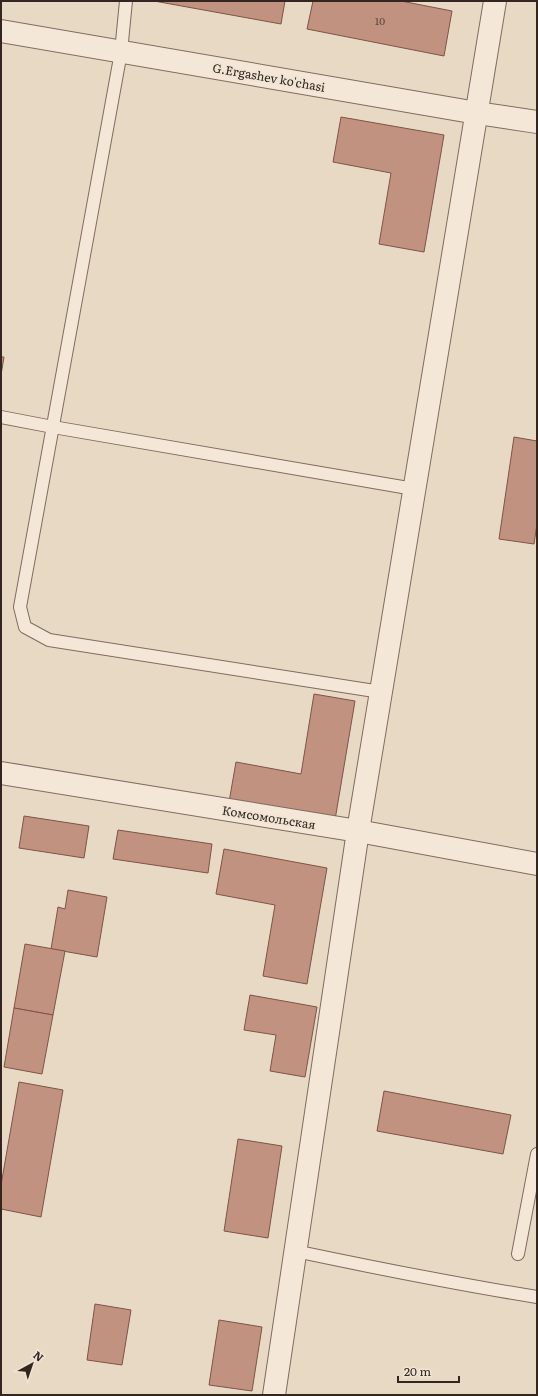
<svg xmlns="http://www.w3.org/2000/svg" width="538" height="1396" font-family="Literata,serif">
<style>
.building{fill:#c19280;stroke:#7d5447}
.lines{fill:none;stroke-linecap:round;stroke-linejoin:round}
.service-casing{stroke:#816b5e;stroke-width:14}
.minor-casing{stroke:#816b5e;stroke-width:24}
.service{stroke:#f4e7d7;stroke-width:12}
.minor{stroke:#f4e7d7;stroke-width:22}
.labels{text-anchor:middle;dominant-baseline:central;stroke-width:3.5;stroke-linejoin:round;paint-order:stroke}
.number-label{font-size:10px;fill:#564138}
.street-label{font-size:12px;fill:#332620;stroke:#f0e4d4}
</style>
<rect width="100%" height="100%" fill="#e8d9c5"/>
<!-- building -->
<g class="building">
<polygon points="154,1 285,1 281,24"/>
<polygon points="313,1 401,1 452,11 444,56 307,29"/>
<polygon points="341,117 444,135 424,252 379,244 391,173 333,162"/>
<polygon points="1,357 4,357 1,375"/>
<polygon points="514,437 537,441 537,524 534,544 499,539"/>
<polygon points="314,694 355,701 335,820 229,802 236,762 301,774"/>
<polygon points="24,816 89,826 84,858 19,848"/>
<polygon points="118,830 212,844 208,873 113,859"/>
<polygon points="224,849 327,868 307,984 263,976 275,905 216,894"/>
<polygon points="68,890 107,897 97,957 51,949 58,907 65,909"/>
<polygon points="25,944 65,951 53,1015 14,1008"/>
<polygon points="250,995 317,1007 305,1077 270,1071 276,1035 244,1030"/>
<polygon points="14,1008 53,1015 42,1074 4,1067"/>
<polygon points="19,1082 63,1090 41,1217 1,1209 1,1185"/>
<polygon points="384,1091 511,1115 503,1154 377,1131"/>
<polygon points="238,1139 282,1146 268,1238 224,1231"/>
<polygon points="95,1304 131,1310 122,1365 87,1360"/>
<polygon points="219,1320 262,1327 252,1391 209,1385"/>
</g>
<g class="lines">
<!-- service casing -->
<g class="service-casing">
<g id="service">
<polyline points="126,1 121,52 20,607 25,627 49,640 381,692"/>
<polyline points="1,417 53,427 414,489"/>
<path d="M295 1251C376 1268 456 1284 537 1297"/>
<polyline points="518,1254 537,1154"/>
</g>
</g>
<!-- minor casing -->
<g class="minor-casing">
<g id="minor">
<polyline points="1,31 477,113 537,122"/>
<polyline points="1,773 358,831 537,864"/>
<polyline points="274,1395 358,831 495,1"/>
</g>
</g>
<!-- service -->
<use href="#service" class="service"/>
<!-- minor -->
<use href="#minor" class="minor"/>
</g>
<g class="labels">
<!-- number labels -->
<g class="number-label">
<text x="380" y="20">10</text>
</g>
<!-- street labels -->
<g class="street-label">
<text transform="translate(269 77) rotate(10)">G.Ergashev ko'chasi</text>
<text transform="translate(269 817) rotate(9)">Комсомольская</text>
</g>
</g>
<!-- border -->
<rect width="538" height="1396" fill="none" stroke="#332620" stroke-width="4"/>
<!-- north arrow -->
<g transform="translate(32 1364) rotate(40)" stroke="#f0e4d4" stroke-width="3" paint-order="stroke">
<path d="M0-3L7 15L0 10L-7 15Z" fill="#332620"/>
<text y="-6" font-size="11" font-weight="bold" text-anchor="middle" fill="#332620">N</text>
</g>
<!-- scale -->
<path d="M398 1376v6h61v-6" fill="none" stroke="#332620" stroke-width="2"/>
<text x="404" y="1376" font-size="12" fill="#332620" stroke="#f0e4d4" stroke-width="3" paint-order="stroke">20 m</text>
</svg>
